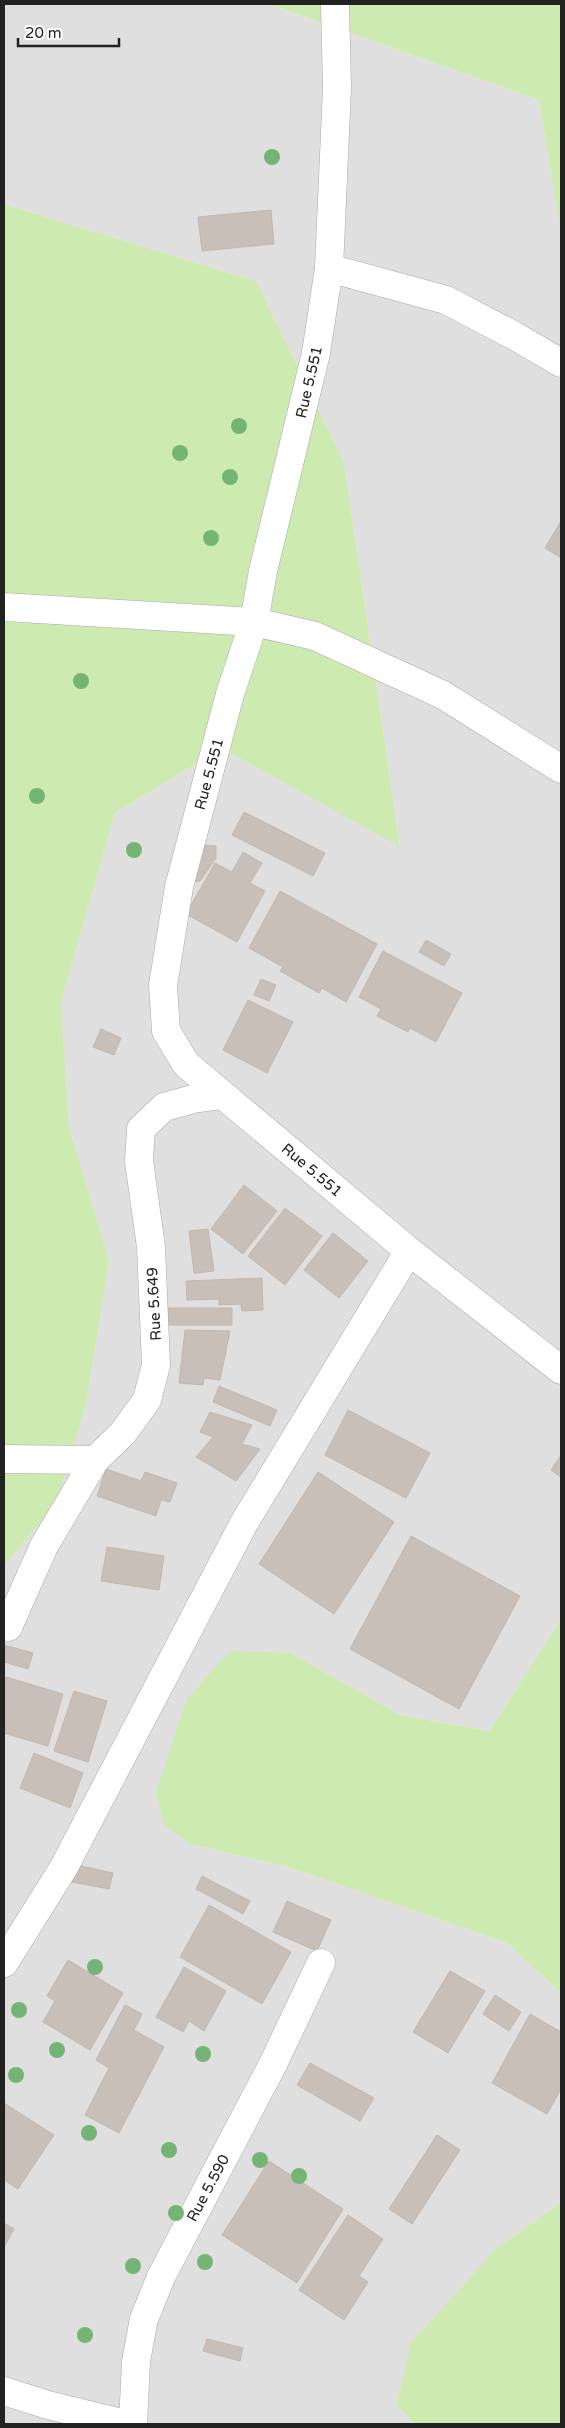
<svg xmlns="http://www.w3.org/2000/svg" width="565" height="2428" font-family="'Varela Round',sans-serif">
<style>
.residential{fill:#e0dfdf}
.grass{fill:#cdebb0}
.building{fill:#c7bfb8;stroke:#c4b6ab}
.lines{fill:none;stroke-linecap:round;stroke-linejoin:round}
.street-casing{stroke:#a9a9a9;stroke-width:29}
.street{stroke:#fff;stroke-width:28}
.tree{fill:#74b475}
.labels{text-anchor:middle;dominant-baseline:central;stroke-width:4.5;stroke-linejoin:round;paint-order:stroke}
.street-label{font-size:15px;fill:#222;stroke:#fff}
</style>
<rect width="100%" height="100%" fill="#f2efe9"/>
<!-- residential -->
<polygon class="residential" points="4,4 269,4 539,100 561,235 561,1620 489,1731 400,1715 291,1653 190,1844 288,1867 507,1943 561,1993 561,2203 498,2247 397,2406 415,2424 4,2424 4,1566 57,1502 86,1405 109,1261 69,1126 61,1002 115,813 222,748 400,846 344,462 256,281 4,204"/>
<!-- grass -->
<g class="grass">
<polygon points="269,4 561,4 561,235 539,100"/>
<polygon points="4,204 256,281 344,462 400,847 222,748 115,813 61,1002 69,1126 109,1261 86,1405 57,1502 4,1566"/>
<polygon points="561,1620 561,1993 507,1943 288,1867 190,1844 164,1825 156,1793 187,1699 230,1651 291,1653 400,1715 489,1731"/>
<polygon points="561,2203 561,2424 415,2424 397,2406 410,2344 498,2247"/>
</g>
<!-- building -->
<g class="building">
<polygon points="271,210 274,244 202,251 198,217"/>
<polygon points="561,521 561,558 545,548"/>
<polygon points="244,812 325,853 313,876 232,835"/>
<polygon points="198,845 216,846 216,858 200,881 191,882"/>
<polygon points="243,852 262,863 250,883 265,891 237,942 186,914 215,863 232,872"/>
<polygon points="280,891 377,944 346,1002 322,988 319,993 280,971 283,967 249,948"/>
<polygon points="426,940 451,954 444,966 419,952"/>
<polygon points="383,951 462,993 436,1042 410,1028 408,1032 377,1016 381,1009 359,997"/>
<polygon points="261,979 276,985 269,1001 254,995"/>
<polygon points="248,1000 293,1022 267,1073 223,1050"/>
<polygon points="101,1029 121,1038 114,1055 93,1047"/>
<polygon points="244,1185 277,1211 243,1254 211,1229"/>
<polygon points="285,1208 322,1236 285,1285 248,1256"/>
<polygon points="208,1229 214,1271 194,1273 189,1231"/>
<polygon points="333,1233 368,1261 339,1298 304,1270"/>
<polygon points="262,1278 263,1310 242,1311 241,1304 219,1305 219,1299 187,1300 186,1281"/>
<polygon points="167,1308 232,1308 232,1325 166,1325"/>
<polygon points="185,1330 230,1331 220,1380 204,1378 203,1385 179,1383"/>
<polygon points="219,1386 277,1410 270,1426 213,1402"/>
<polygon points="348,1410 430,1453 406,1498 325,1455"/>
<polygon points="210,1412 252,1425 242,1444 260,1449 236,1481 196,1457 213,1437 200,1432"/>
<polygon points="561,1455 561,1477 551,1470"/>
<polygon points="106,1469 141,1481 145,1472 177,1483 170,1502 161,1500 156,1516 97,1496"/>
<polygon points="318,1472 394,1522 334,1614 259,1564"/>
<polygon points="411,1536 520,1596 459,1709 350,1649"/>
<polygon points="107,1547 164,1556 159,1590 101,1581"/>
<polygon points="4,1645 33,1653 28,1669 4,1662"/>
<polygon points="6,1677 63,1694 48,1746 4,1733 4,1684"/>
<polygon points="74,1691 107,1701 88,1762 54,1751"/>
<polygon points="34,1753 83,1773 70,1808 20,1788"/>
<polygon points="76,1865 113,1873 109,1889 72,1882"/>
<polygon points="202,1876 250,1901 243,1914 196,1889"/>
<polygon points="287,1901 331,1920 317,1951 273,1932"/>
<polygon points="209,1905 291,1952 262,2004 180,1957"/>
<polygon points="68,1960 123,1993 90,2050 43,2022 55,2001 47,1996"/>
<polygon points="184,1967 226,1991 204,2031 189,2021 183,2032 156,2017"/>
<polygon points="450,1971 485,1991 448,2053 413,2032"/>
<polygon points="495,1995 521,2012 509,2031 483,2014"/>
<polygon points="125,2005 142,2014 134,2030 164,2047 119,2133 85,2115 109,2068 96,2060"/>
<polygon points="530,2014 561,2032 559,2040 561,2042 561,2089 547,2114 492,2083"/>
<polygon points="310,2063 374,2098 360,2121 297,2085"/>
<polygon points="4,2103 54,2135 18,2189 4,2180"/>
<polygon points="437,2135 460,2150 412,2224 389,2209"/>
<polygon points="269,2161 343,2209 297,2283 222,2235"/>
<polygon points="348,2215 383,2239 359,2276 368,2282 344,2320 299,2290"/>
<polygon points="4,2223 14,2229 4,2247"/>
<polygon points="207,2339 243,2348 240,2361 203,2351"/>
</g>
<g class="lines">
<!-- street casing -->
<g class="street-casing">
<g id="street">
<polyline points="335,4 337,88 329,268 316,353 263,571 254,622 230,694 179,887 163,985 166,1031 186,1064 409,1251 561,1370"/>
<polyline points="329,268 446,300 513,335 561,363"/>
<polyline points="4,607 254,622 315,636 443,695 561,769"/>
<polyline points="4,1459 95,1460 123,1433 147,1400 156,1365 151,1247 139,1161 141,1129 164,1107 193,1099 222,1095"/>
<polyline points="8,1627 44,1546 95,1460"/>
<polyline points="4,1963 64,1867 244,1523 409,1251"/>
<polyline points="4,2391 48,2405 126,2424"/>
<polyline points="133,2424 136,2361 144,2319 161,2277 273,2064 321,1963"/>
</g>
</g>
<!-- street -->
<use href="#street" class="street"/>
</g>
<!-- trees -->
<g class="tree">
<circle cx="272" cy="157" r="8"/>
<circle cx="239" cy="426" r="8"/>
<circle cx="180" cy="453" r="8"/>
<circle cx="230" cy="477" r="8"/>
<circle cx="211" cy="538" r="8"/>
<circle cx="81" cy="681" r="8"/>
<circle cx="37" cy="796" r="8"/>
<circle cx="134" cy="850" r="8"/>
<circle cx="95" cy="1967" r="8"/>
<circle cx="19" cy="2010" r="8"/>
<circle cx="57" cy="2050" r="8"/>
<circle cx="203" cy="2054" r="8"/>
<circle cx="16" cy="2075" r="8"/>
<circle cx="89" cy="2133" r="8"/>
<circle cx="169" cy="2150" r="8"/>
<circle cx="260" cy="2160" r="8"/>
<circle cx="299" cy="2176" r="8"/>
<circle cx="176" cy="2213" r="8"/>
<circle cx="205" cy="2262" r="8"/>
<circle cx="133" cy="2266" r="8"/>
<circle cx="85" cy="2335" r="8"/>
</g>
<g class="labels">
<!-- street labels -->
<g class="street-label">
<text transform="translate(309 382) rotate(-77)">Rue 5.551</text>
<text transform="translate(209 774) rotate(-75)">Rue 5.551</text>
<text transform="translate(312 1170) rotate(40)">Rue 5.551</text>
<text transform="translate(154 1304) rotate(-93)">Rue 5.649</text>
<text transform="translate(208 2188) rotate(-62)">Rue 5.590</text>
</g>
</g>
<!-- border -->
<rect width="565" height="2428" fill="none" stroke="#222222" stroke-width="10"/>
<!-- scale -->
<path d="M18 38v8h101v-8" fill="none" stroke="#222222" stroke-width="2.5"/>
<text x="25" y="38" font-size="15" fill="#222222" stroke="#ffffff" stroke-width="4" paint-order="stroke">20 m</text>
</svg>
